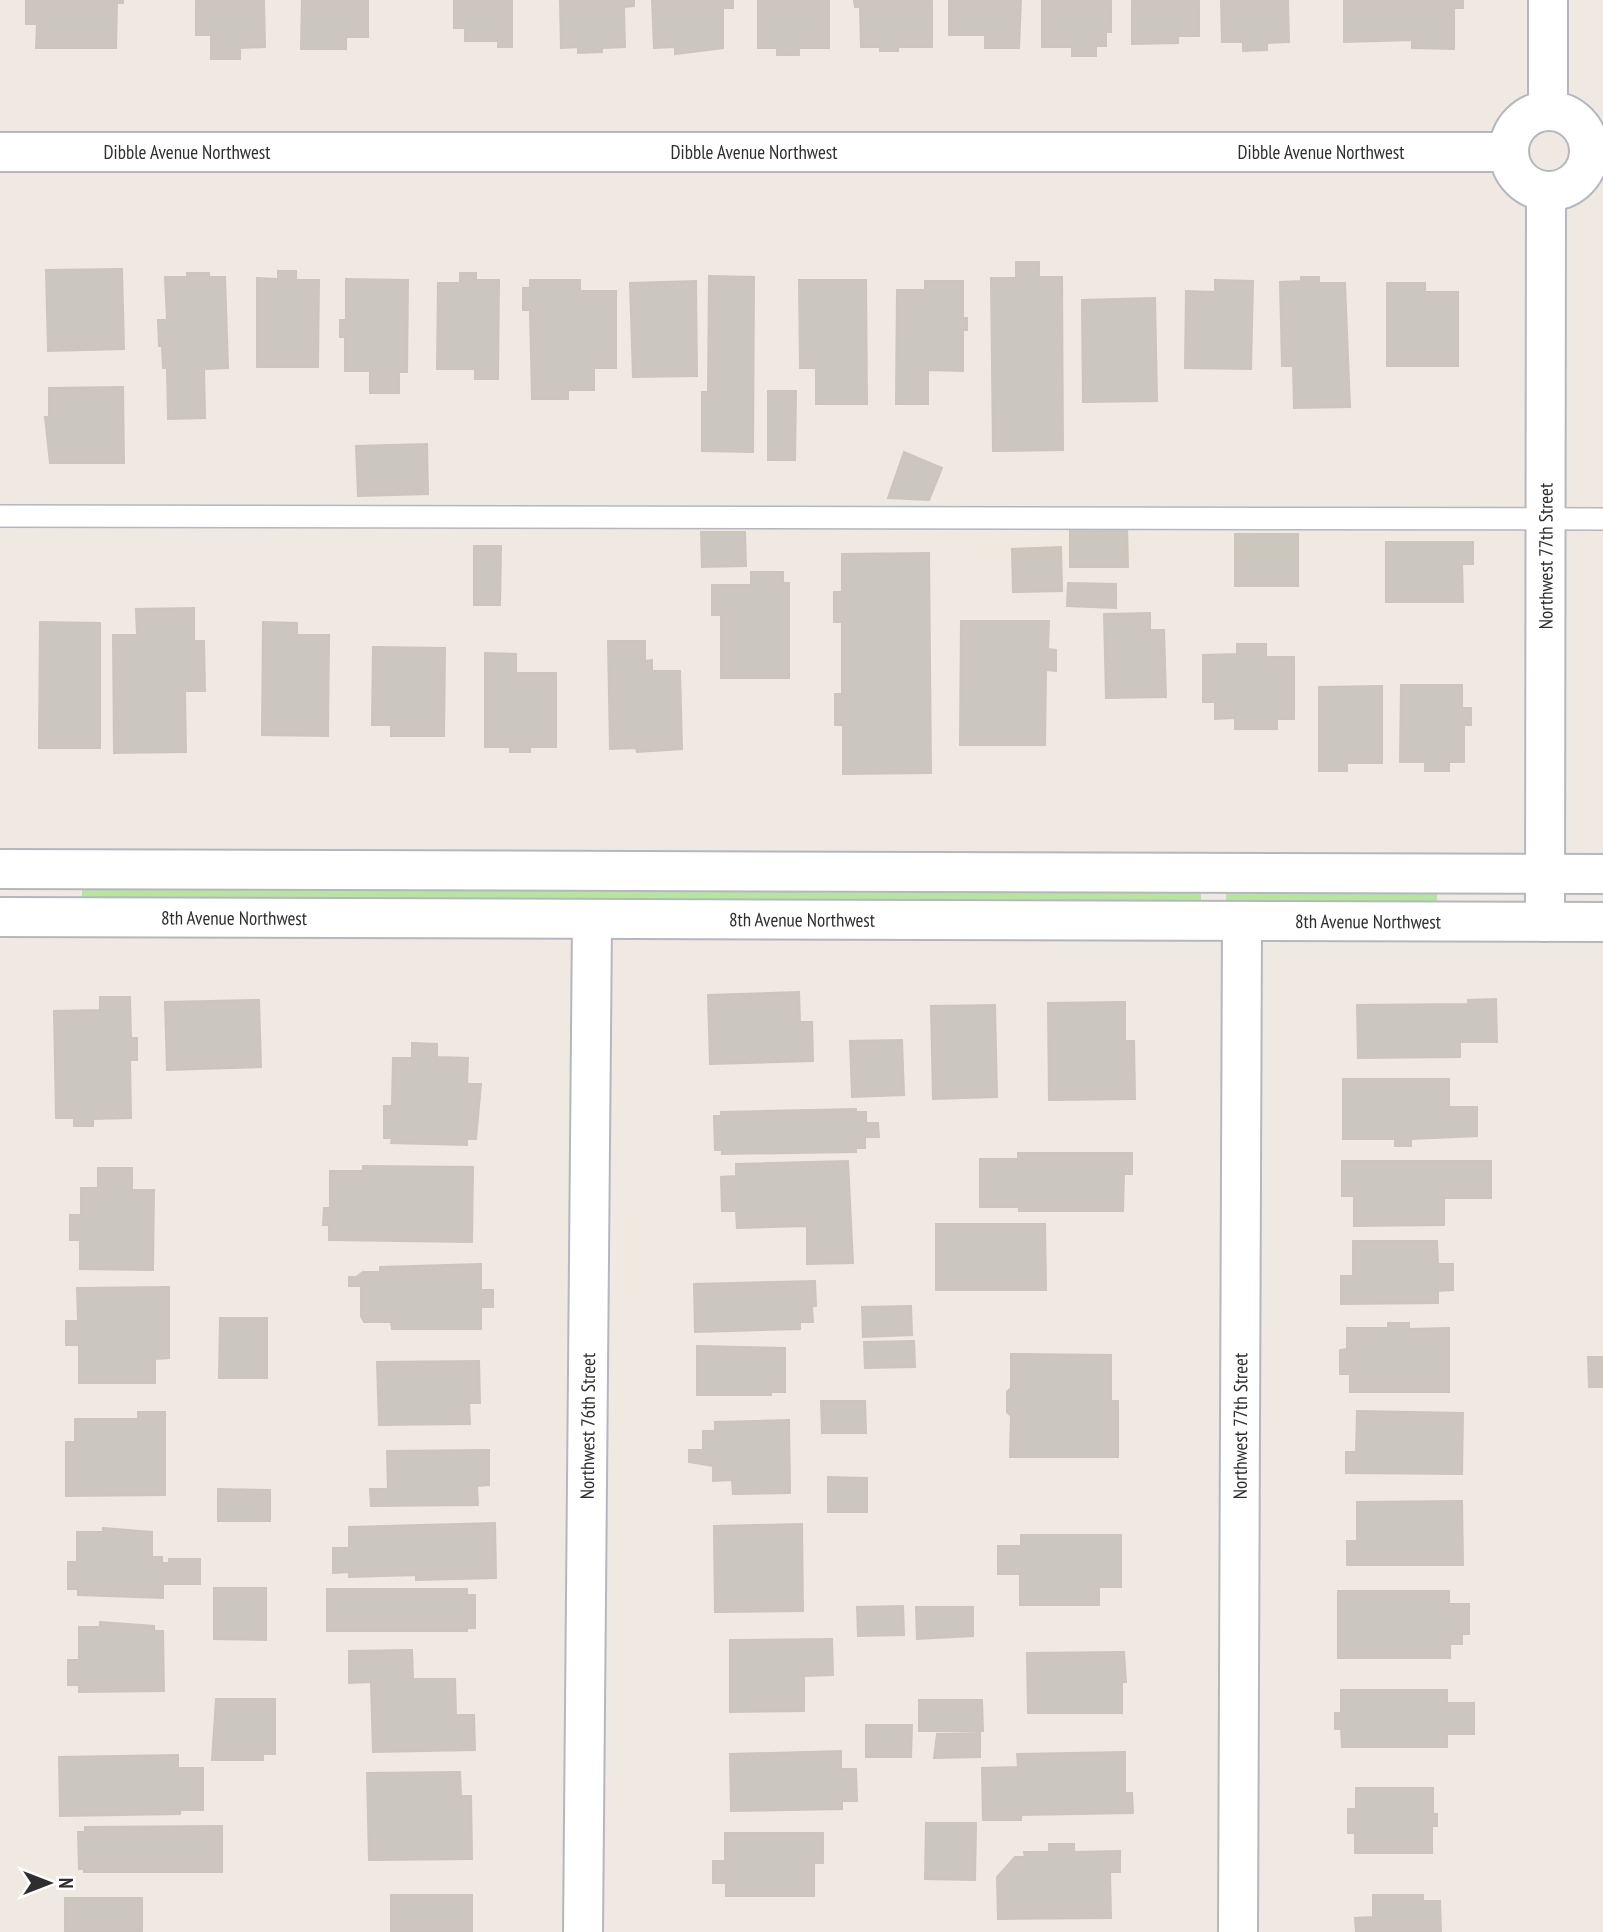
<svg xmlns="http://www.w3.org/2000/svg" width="1603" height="1932" font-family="'PT Sans Narrow',sans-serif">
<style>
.green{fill:#b6e59e}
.building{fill:#cbc7bf;stroke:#cbc5ba;stroke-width:2}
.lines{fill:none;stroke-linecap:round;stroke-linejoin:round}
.service-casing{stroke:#b4b7c1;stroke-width:24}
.minor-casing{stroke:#b4b7c1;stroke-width:42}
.secondary-casing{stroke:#b4b7c1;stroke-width:42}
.service{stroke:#fff;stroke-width:21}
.minor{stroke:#fff;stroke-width:38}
.secondary{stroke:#fff;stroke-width:38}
.labels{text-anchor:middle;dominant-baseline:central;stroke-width:6;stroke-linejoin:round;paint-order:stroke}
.street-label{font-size:19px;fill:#2e2e2e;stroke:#fff}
</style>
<rect width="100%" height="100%" fill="#efe9e1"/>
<!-- green -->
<g class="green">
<polygon points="82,883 1201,889 1201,903 82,900"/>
<polygon points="1226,888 1437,889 1437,904 1226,903"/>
</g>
<!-- building -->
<g class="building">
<polygon points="26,0 123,0 123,3 117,3 116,48 36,48 37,24 26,24"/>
<polygon points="196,0 264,0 265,47 240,48 240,59 211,59 211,35 196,35"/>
<polygon points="302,0 368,0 368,37 346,37 346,49 301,49"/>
<polygon points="454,0 512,0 512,47 498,47 498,41 465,41 465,28 454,28"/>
<polygon points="560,0 634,0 634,6 624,7 625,47 602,48 602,52 578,53 578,47 561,48"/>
<polygon points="652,0 733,0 733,8 723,8 723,48 675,54 675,47 654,48"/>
<polygon points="758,0 829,0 829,48 799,48 799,55 777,55 777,48 758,48"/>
<polygon points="854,0 932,0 932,47 898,47 898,51 880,51 880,47 861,47 860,7 855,7"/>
<polygon points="949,0 1021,0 1019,48 985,48 985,35 949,35"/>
<polygon points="1042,0 1111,0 1111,32 1106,32 1106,46 1096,46 1096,56 1072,56 1072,47 1042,47"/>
<polygon points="1132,0 1199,0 1199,36 1178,36 1178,43 1132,44"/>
<polygon points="1221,0 1288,0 1289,42 1267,43 1267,50 1243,51 1243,42 1222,42"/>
<polygon points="1344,0 1463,0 1463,8 1454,8 1454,49 1412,48 1412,40 1344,42"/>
<polygon points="1016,262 1039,262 1039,277 1062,277 1063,450 993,451 991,278 1016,278"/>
<polygon points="122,269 124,349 48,351 46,270"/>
<polygon points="278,271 296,271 296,280 319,280 318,367 257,367 257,278 278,279"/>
<polygon points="187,273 209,273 209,277 225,277 228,368 204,369 205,418 168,419 167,368 163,368 162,346 159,346 158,320 167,320 165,277 187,277"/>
<polygon points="460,273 476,273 476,280 499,280 498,379 475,379 475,369 437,369 438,283 460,283"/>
<polygon points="709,276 754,277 753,452 702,451 702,392 708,392"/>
<polygon points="1301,277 1319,277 1319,283 1345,283 1350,407 1294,408 1293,366 1282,366 1280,282 1301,281"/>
<polygon points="346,279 408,280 407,372 399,372 399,393 370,393 370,371 345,371 345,337 340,337 340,320 346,320"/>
<polygon points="530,280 580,280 580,291 616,291 616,368 594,368 594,390 568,390 568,399 532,399 530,310 523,310 523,288 530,288"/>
<polygon points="799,280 866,280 867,404 816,404 816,368 800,368"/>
<polygon points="1215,280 1253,281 1251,369 1185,368 1186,291 1215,292"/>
<polygon points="696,281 697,376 633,377 630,283"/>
<polygon points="925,281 963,281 963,318 967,318 967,330 963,330 963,371 928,370 928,404 896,404 897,290 925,290"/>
<polygon points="1387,283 1425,283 1425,292 1458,292 1458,366 1387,366"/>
<polygon points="1155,298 1157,401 1083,402 1082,300"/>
<polygon points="123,387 124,463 50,463 45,417 49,417 49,388"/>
<polygon points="768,391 796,391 795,460 768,460"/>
<polygon points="427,444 428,494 358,496 356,446"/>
<polygon points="904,452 942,468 929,500 888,498"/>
<polygon points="1127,527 1128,567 1070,567 1070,528"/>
<polygon points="701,532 745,532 746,566 702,567"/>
<rect x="1235" y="534" width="63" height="52"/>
<polygon points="1386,542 1473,542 1473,564 1462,564 1463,602 1386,602"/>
<polygon points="474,546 501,546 500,605 474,605"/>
<polygon points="1061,547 1062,591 1013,592 1012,549"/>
<polygon points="929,553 931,773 843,774 843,725 835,725 835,694 842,694 842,622 834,622 834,592 842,592 842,554"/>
<polygon points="751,572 783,572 783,583 789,583 789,678 721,678 721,615 712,615 712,585 751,585"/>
<polygon points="1068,583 1116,584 1116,608 1067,606"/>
<polygon points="194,608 194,641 204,641 205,691 185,691 186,752 114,753 113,635 137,635 136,609"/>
<polygon points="1150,613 1150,630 1164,630 1166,697 1106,698 1104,614"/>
<polygon points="961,621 1049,621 1048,649 1056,650 1056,671 1046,670 1045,745 960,745"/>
<polygon points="40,622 100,623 100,748 39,748"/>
<polygon points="263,622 297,623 297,635 329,635 328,736 262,735"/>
<polygon points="608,641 645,641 645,661 652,660 652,671 680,671 682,749 637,752 636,748 610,749"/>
<polygon points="1237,644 1266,644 1266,657 1294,657 1294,719 1277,719 1277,729 1235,729 1235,718 1215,719 1215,702 1203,702 1203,655 1237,654"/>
<polygon points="373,647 445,648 444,736 391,736 391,725 372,725"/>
<polygon points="485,653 516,654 516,673 556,673 556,747 530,747 530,752 510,752 510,747 485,747"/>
<polygon points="1401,685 1462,685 1462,708 1471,708 1471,725 1464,725 1464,762 1449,762 1449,771 1425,771 1425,762 1400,762"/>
<polygon points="1382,686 1382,763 1347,763 1347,771 1319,771 1319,687"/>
<polygon points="799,992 800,1022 812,1022 813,1061 710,1064 708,995"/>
<polygon points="100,997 130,997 131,1038 137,1038 137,1060 130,1060 131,1118 93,1119 93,1126 74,1126 74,1118 56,1118 54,1011 100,1010"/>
<polygon points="1496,999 1497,1042 1460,1042 1460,1057 1358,1058 1357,1005 1468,1004 1468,1000"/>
<polygon points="259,1000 261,1067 167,1070 165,1002"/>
<polygon points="1125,1002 1125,1041 1134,1041 1135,1099 1049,1100 1048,1003"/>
<polygon points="995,1005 997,1097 933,1099 931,1006"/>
<polygon points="902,1040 904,1095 852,1097 850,1041"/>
<polygon points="412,1043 437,1044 437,1057 468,1058 467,1084 481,1084 476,1139 467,1139 467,1145 391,1143 392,1138 384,1138 384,1106 392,1106 393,1058 412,1058"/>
<polygon points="1343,1079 1449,1079 1449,1107 1477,1107 1477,1136 1411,1139 1411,1146 1395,1146 1395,1139 1343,1139"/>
<polygon points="856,1109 856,1112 866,1112 866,1123 878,1123 879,1137 865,1137 865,1148 856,1148 856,1152 722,1154 722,1150 715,1150 714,1116 721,1116 721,1112"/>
<polygon points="1018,1153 1132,1153 1132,1174 1124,1174 1123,1211 1019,1211 1019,1207 980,1207 980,1159 1018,1159"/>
<polygon points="848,1161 853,1263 807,1264 807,1226 737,1228 736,1211 722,1211 721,1177 736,1176 736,1164"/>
<polygon points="1342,1161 1491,1161 1491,1198 1444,1198 1444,1225 1354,1226 1354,1196 1342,1196"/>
<polygon points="363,1166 473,1167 472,1242 329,1240 329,1225 323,1225 324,1208 330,1208 330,1171 363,1171"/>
<polygon points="98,1168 132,1168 132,1190 154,1190 153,1270 80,1269 80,1240 70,1240 70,1215 81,1215 81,1188 98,1188"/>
<polygon points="936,1224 1045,1224 1046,1290 936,1290"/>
<polygon points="1353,1241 1437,1241 1438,1264 1453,1264 1453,1290 1438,1291 1438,1303 1341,1304 1341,1276 1353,1276"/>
<polygon points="481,1264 481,1290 493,1290 493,1307 481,1307 481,1329 392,1329 391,1322 364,1322 361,1316 361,1286 349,1286 349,1277 356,1277 363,1272 380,1272 380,1267"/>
<polygon points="815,1281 816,1306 812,1306 813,1322 800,1322 800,1329 695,1332 694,1284"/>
<polygon points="169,1287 169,1358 155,1359 155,1383 79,1383 79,1345 66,1345 66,1321 78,1321 77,1288"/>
<polygon points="911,1306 912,1335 863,1337 862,1307"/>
<polygon points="220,1318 267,1318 267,1378 219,1378"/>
<polygon points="1388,1323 1409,1323 1409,1329 1449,1328 1449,1392 1350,1392 1350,1374 1340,1374 1340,1350 1347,1349 1347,1328 1388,1328"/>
<polygon points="914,1341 915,1367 865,1368 864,1342"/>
<polygon points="697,1346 785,1348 785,1392 771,1392 771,1395 697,1395"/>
<polygon points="1011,1354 1111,1355 1111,1401 1118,1401 1118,1457 1010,1457 1011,1416 1007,1412 1007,1392 1011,1388"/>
<polygon points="1588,1357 1603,1357 1603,1387 1589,1387"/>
<polygon points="479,1361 480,1403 469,1403 470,1424 379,1425 377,1362"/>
<polygon points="821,1401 865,1401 866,1433 822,1433"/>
<polygon points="1357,1411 1463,1413 1462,1474 1346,1473 1346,1452 1356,1452"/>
<polygon points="138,1412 165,1412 165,1495 66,1496 66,1442 75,1442 75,1419 138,1419"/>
<polygon points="789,1420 790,1493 733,1494 732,1480 713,1481 713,1466 689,1462 689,1450 703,1450 703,1431 715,1431 715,1422"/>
<polygon points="489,1450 489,1485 477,1486 478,1505 371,1506 370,1489 388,1489 387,1451"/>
<polygon points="828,1477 867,1478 867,1512 828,1512"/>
<polygon points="218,1489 270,1490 270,1521 218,1521"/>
<polygon points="1462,1501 1463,1565 1347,1565 1347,1541 1357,1541 1357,1502"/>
<polygon points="495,1523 496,1578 416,1580 416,1575 349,1577 349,1572 333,1573 333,1548 349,1548 349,1527"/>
<polygon points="802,1524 803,1611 715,1612 714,1526"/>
<polygon points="103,1528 152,1532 152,1557 162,1557 162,1563 169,1563 169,1559 200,1559 200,1584 163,1584 163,1598 78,1595 78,1589 68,1589 68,1562 77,1562 77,1532 103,1532"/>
<polygon points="1021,1535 1121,1535 1121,1587 1099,1587 1099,1605 1020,1605 1020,1574 998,1574 998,1546 1021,1546"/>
<polygon points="214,1588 266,1588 266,1640 214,1639"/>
<polygon points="327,1589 467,1589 467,1595 475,1595 475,1628 467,1628 467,1631 327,1631"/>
<polygon points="1338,1591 1449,1591 1449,1604 1469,1604 1469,1634 1462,1634 1462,1644 1450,1644 1450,1658 1338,1658"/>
<polygon points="903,1606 904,1635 858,1636 857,1607"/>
<polygon points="916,1607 973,1607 973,1636 917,1639"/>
<polygon points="100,1622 154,1626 154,1631 163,1631 164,1691 79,1692 79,1685 68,1685 68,1660 79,1660 79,1627 100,1627"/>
<polygon points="832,1639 833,1675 804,1676 804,1711 730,1712 730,1640"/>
<polygon points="412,1650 413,1679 455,1679 456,1715 474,1715 475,1750 373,1752 371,1682 349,1683 349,1651"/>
<polygon points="1124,1652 1126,1682 1122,1682 1122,1713 1028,1713 1027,1653"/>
<polygon points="1341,1690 1447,1690 1447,1703 1474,1703 1474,1734 1447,1734 1447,1747 1342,1747 1341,1729 1335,1729 1335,1713 1341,1713"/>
<polygon points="216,1699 275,1699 275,1754 263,1754 263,1760 212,1760"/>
<polygon points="919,1700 982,1700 983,1731 919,1731"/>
<polygon points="866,1725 912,1725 911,1757 866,1757"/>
<polygon points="980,1733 980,1757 934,1758 937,1734"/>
<polygon points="841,1751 841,1769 856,1769 857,1801 842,1801 842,1809 731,1811 730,1754"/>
<polygon points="1125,1752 1125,1793 1132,1793 1133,1813 1021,1815 1021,1820 983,1820 982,1768 1018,1767 1017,1754"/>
<polygon points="178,1755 178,1768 203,1768 203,1810 180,1810 180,1814 60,1816 59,1757"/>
<polygon points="460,1772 461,1796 471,1796 472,1859 369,1860 367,1773"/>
<polygon points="1356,1788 1433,1788 1433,1814 1437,1814 1437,1826 1432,1826 1432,1853 1355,1853 1355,1833 1348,1833 1348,1809 1356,1809"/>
<polygon points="926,1823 976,1823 975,1880 925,1879"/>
<polygon points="222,1826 222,1872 84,1872 84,1869 79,1869 78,1832 85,1832 85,1827"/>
<polygon points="725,1833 823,1833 823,1863 814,1863 814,1896 726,1896 726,1883 713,1883 713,1861 725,1861"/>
<polygon points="1049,1844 1074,1844 1074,1852 1120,1851 1120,1872 1110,1872 1111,1918 998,1919 997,1877 1015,1857 1025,1857 1024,1852 1049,1852"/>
<rect x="391" y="1895" width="81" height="37"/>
<polygon points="1373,1895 1423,1895 1423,1901 1440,1901 1441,1932 1356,1932 1355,1918 1373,1917"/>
<rect x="65" y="1898" width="77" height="34"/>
</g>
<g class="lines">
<!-- service casing -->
<g class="service-casing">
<polyline id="service" points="0,516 1603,519"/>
</g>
<!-- minor casing -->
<g class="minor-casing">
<g id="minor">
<polyline points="1548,111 1548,0"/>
<circle cx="1549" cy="151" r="40"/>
<path id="s1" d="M0 152H1508"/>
<path id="s2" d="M1545 922 1546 191"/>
<path id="s3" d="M583 1932 592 921"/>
<path id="s4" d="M1238 1932 1242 922"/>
</g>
</g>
<!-- secondary casing -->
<g class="secondary-casing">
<g id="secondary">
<polyline points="0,869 1603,874"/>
<path id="s5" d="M0 917 1603 922"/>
</g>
</g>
<!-- service -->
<use href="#service" class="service"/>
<!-- minor -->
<use href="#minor" class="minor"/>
<!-- secondary -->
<use href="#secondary" class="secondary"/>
</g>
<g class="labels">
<!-- street labels -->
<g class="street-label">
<text stroke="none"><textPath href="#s1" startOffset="187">Dibble Avenue Northwest</textPath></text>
<text stroke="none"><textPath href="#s1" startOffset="754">Dibble Avenue Northwest</textPath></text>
<text stroke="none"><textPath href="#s1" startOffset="1321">Dibble Avenue Northwest</textPath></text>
<text stroke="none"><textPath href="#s2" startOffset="366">Northwest 77th Street</textPath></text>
<text stroke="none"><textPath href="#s5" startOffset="234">8th Avenue Northwest</textPath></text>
<text stroke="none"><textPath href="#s5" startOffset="802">8th Avenue Northwest</textPath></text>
<text stroke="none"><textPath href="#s5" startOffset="1368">8th Avenue Northwest</textPath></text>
<text stroke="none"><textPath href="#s3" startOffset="506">Northwest 76th Street</textPath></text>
<text stroke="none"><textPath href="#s4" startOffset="506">Northwest 77th Street</textPath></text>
</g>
</g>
<!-- north arrow -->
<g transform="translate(49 1883) rotate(90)" stroke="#ffffff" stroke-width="5" paint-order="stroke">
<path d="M0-5L12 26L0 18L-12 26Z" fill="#2e2e2e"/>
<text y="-10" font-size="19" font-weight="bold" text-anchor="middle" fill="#2e2e2e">N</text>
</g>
</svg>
